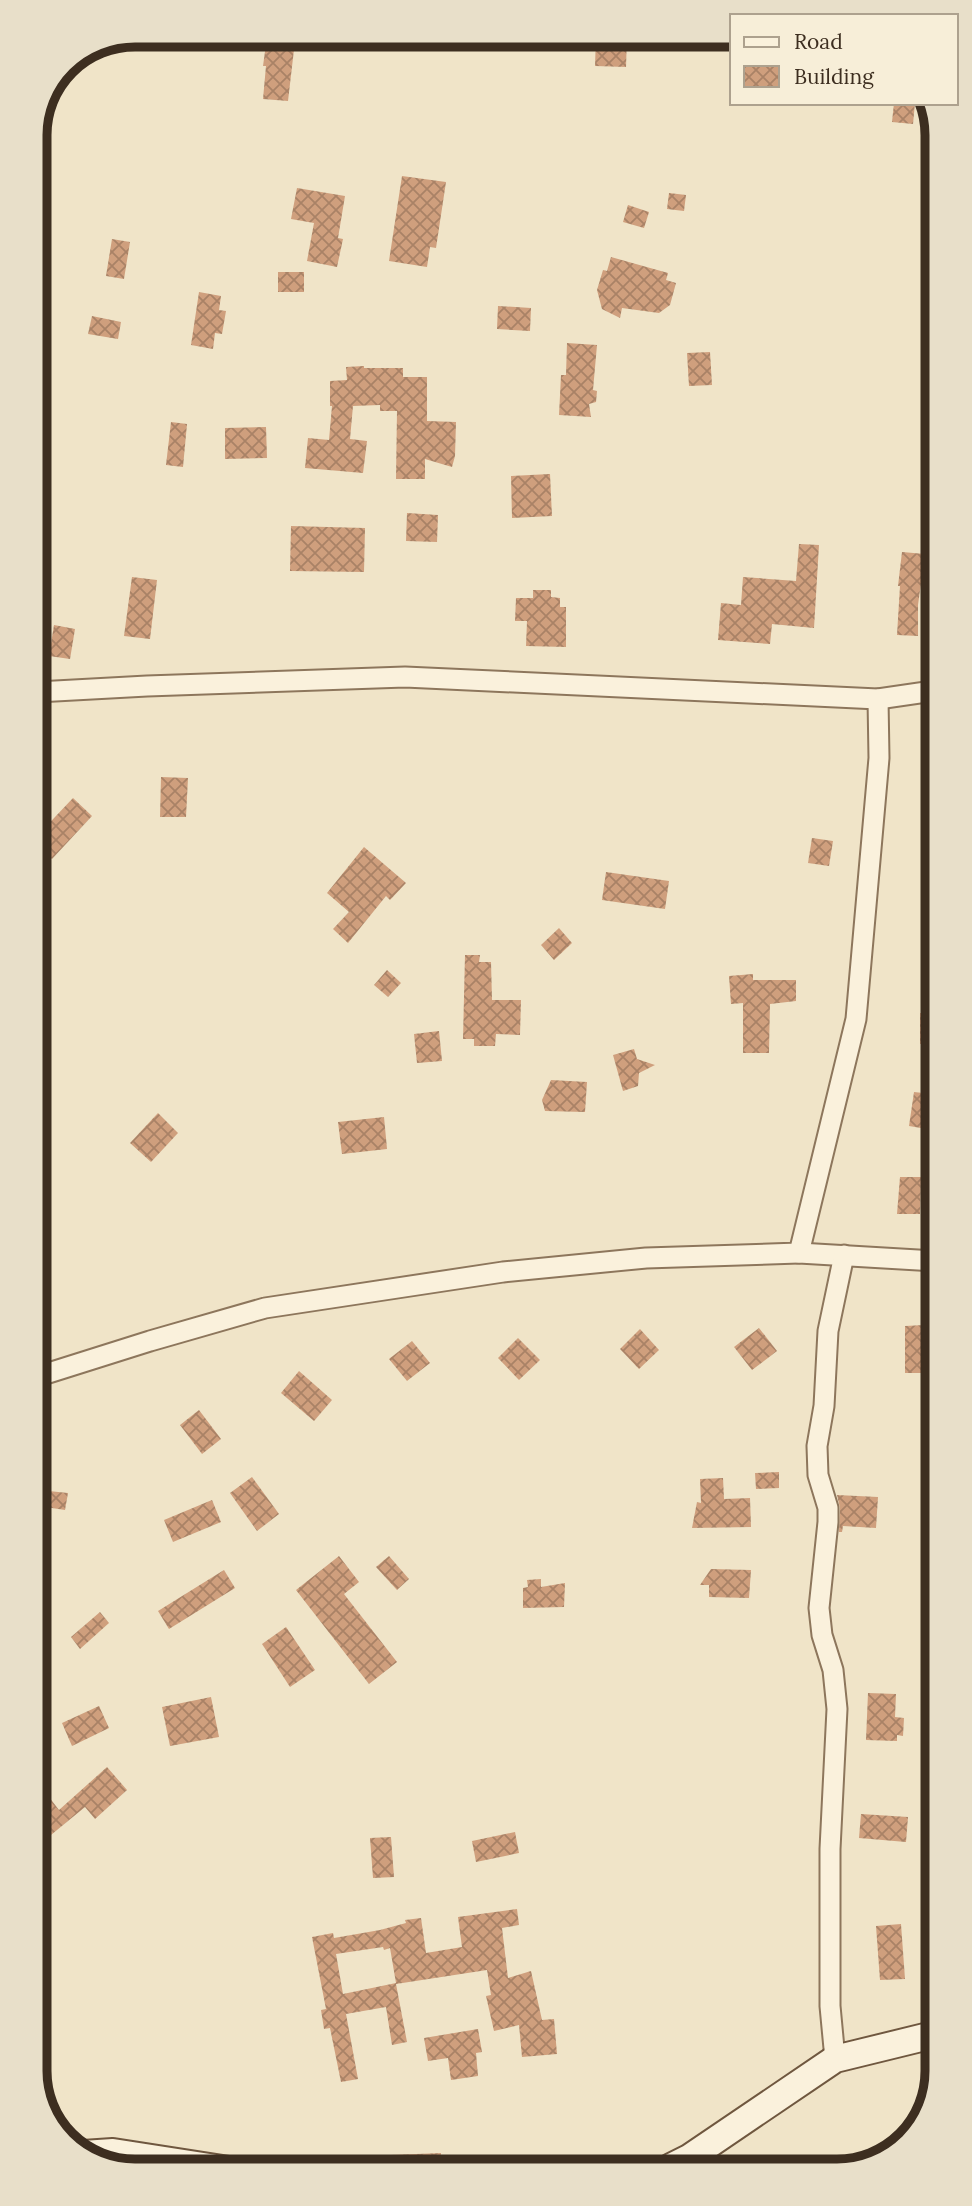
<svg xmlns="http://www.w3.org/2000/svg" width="972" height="2206" font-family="Lora,serif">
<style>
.building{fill:url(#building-cross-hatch);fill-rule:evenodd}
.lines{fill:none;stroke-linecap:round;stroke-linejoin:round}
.street-casing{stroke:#8d765c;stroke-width:23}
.secondary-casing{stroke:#6f573f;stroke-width:30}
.street{stroke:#faf1dc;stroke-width:19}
.secondary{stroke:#faf1dc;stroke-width:26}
.rim{fill:none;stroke:#3d2e20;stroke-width:9}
</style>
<defs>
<pattern id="building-cross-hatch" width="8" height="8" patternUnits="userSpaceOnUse" patternTransform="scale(1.75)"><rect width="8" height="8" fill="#cf9f7d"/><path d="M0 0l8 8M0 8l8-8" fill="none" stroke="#a98266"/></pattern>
</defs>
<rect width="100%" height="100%" fill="#f0e4c8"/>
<!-- building -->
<g class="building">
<polygon points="596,35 627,35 626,67 595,66"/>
<polygon points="267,37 295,41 288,101 263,99 266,66 263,66"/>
<polygon points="894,103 915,103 913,124 892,122"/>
<polygon points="402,176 446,182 436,248 430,247 427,267 389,261"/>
<polygon points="297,188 345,196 338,238 343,239 337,267 307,261 314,223 291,219"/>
<polygon points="669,193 686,195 684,211 667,209"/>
<polygon points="628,205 649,212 644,228 623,222"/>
<polygon points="112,239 130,242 124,279 106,276"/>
<polygon points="611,257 668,273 666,280 676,283 670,305 659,313 622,308 620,318 602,309 597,290 603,270 607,271"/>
<rect x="278" y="272" width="26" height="20"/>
<polygon points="199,292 221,296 219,310 226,311 222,334 215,333 213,349 191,345"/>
<polygon points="498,306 531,308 530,331 497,329"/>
<polygon points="92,316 121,322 118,339 88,334"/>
<polygon points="567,343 597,345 593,390 597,391 596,402 589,404 591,417 559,415 561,375 566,375"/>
<polygon points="710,352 712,385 689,386 687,353"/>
<polygon points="364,366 364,368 403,368 403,377 427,377 427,421 456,422 455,456 452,467 425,459 425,479 396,479 397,411 380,411 380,405 353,406 350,439 367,441 363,473 305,468 308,438 329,440 332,406 330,406 330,381 347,380 346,367"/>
<polygon points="171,422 187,424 183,467 166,465"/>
<polygon points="266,427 267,458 225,459 225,428"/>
<polygon points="550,474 552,516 512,518 511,476"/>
<polygon points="407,513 438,515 437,542 406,541"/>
<polygon points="291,526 365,528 364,572 290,571"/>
<polygon points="799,544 819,545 814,628 772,624 770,644 718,640 721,603 741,605 743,577 796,581"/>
<polygon points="902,552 925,554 918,605 918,636 897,635 900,586 898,586"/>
<polygon points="132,577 157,580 150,639 124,636"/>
<polygon points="533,590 551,590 551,597 560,598 560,607 566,607 566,647 526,646 527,621 515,621 516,598 533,598"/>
<polygon points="54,625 75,629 70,659 49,656"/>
<polygon points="161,777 188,778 186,817 160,817"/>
<polygon points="73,798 92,816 52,859 37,845 37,836"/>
<polygon points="812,838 833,841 829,866 808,863"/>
<polygon points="364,847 406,883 390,900 386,896 348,943 333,929 349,912 327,893"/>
<polygon points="606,872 669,881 665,909 602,900"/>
<polygon points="559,928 572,943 554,960 541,945"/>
<polygon points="465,955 480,955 479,962 491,962 492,1000 521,1000 520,1035 496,1034 495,1046 474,1046 474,1039 463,1039"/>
<polygon points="387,970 401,983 388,997 374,985"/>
<polygon points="753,974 753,980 796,980 796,1001 770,1004 769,1053 743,1053 743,1003 731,1004 729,976"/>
<rect x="920" y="1013" width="14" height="31"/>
<polygon points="439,1031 442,1061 417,1063 414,1034"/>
<polygon points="634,1049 637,1059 655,1065 639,1073 638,1086 623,1091 613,1055"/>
<polygon points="551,1080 587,1082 585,1112 545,1111 542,1100"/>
<polygon points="914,1092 932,1094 927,1129 909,1126"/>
<polygon points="158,1113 178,1133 151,1162 130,1143"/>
<polygon points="384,1117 387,1149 342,1154 338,1122"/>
<polygon points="900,1177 921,1177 920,1214 897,1214"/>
<polygon points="924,1325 924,1331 935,1331 935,1373 905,1373 905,1326"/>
<polygon points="759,1328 777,1351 752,1370 734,1347"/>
<polygon points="640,1329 659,1350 639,1369 620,1349"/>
<polygon points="518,1338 540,1360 519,1380 498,1358"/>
<polygon points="412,1341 430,1363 407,1381 389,1359"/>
<polygon points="299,1371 332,1400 314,1421 281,1393"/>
<polygon points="199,1410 221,1439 202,1454 180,1425"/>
<polygon points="779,1472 779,1488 756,1489 755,1473"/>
<polygon points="252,1477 279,1514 257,1531 230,1493"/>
<polygon points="723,1478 724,1499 750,1498 751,1527 692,1528 697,1502 701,1503 700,1479"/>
<polygon points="39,1490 68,1493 65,1510 39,1506"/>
<polygon points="837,1495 878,1497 876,1528 843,1526 842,1532 839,1532 840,1508"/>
<polygon points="212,1500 221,1522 173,1542 164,1520"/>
<polygon points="339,1556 359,1582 344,1594 397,1662 369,1684 296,1590"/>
<polygon points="389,1556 409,1579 397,1590 376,1567"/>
<polygon points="711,1569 751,1570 749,1598 709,1597 709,1585 700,1585"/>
<polygon points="224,1570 235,1588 169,1629 158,1611"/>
<polygon points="541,1579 541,1587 565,1583 564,1607 523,1608 523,1588 528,1587 527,1580"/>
<polygon points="100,1612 109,1623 80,1649 71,1637"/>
<polygon points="286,1627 315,1670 290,1687 262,1644"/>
<polygon points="868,1693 896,1694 895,1717 904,1718 903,1736 897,1735 897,1741 866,1740"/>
<polygon points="211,1697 219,1737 170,1746 162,1707"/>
<polygon points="99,1706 109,1728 72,1746 62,1723"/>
<polygon points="107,1767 127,1790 95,1819 85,1807 40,1844 40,1804 49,1797 59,1810"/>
<polygon points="861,1814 908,1817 906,1842 859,1838"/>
<polygon points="515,1832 519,1853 476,1862 472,1841"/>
<polygon points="391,1837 394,1877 373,1878 370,1838"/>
<path d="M517 1909 519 1925 502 1928 508 1978 531 1971 542 2020 554 2019 557 2054 522 2057 519 2025 494 2031 486 1996 491 1995 487 1970 396 1984 407 2042 392 2045 386 2007 346 2014 358 2079 341 2082 330 2028 324 2029 321 2010 326 2009 312 1937 333 1933 334 1938 380 1930 406 1923 405 1920 421 1918 426 1953 462 1947 458 1917ZM383 1947 384 1950 390 1948 396 1983 343 1994 336 1954Z"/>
<polygon points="901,1924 905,1979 880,1980 876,1926"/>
<polygon points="478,2029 482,2052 476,2053 478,2076 451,2080 448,2058 428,2061 424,2038"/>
<polygon points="441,2153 441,2169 392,2169 391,2155"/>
</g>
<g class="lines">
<!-- street casing -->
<g class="street-casing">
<g id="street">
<polyline points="37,692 147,686 405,677 878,699 933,691"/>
<polyline points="799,1253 935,1261"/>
<polyline points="39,1376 150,1341 265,1308 503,1272 646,1258 799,1253 856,1019 879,758 878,699"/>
<polyline points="835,2059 830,2006 830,1849 837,1709 833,1670 822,1635 819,1608 828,1522 828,1508 818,1475 817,1446 824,1406 828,1331 844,1255"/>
</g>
</g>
<!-- secondary casing -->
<g class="secondary-casing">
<g id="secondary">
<polyline points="83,2154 113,2152 229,2170"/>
<polyline points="671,2167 689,2158 835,2059 937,2034"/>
</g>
</g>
<!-- street -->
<use href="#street" class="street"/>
<!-- secondary -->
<use href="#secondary" class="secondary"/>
</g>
<!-- crop -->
<path d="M0 0H972V2206H0ZM135 47H837A88 88 0 0 1 925 135V2071A88 88 0 0 1 837 2159H135A88 88 0 0 1 47 2071V135A88 88 0 0 1 135 47Z" fill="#e8dfc9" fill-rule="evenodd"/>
<path class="rim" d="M135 47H837A88 88 0 0 1 925 135V2071A88 88 0 0 1 837 2159H135A88 88 0 0 1 47 2071V135A88 88 0 0 1 135 47Z"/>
<!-- legend -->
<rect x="730" y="14" width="228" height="91" fill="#f7eed8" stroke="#ada18e" stroke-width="2"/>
<rect x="744" y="37" width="35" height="10" fill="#faf1dc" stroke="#ada18e" stroke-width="2"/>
<text x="794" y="49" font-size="21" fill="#3d2e20">Road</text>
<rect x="744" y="66" width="35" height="21" fill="url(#building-cross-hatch)" stroke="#ada18e" stroke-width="2"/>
<text x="794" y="84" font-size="21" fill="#3d2e20">Building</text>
</svg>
